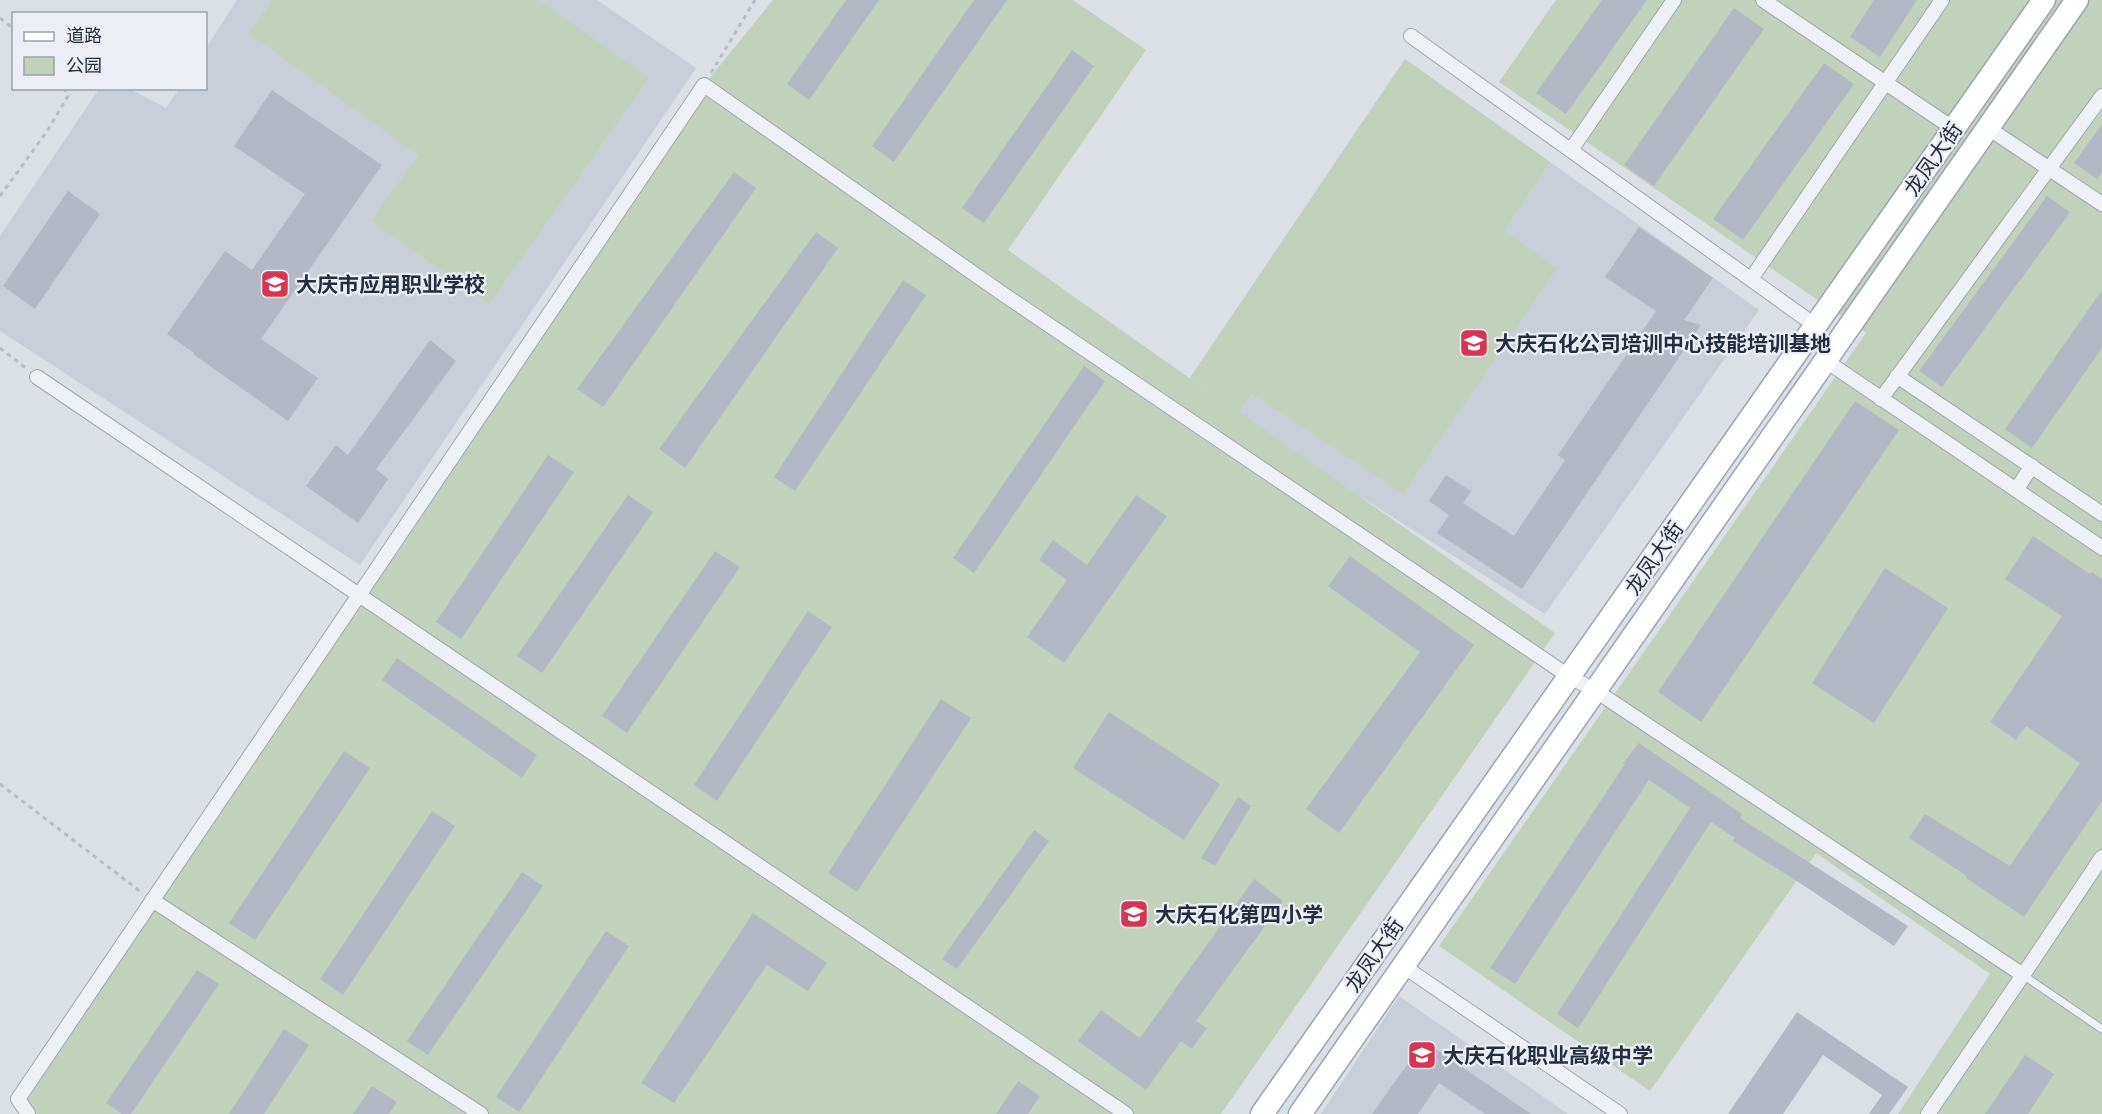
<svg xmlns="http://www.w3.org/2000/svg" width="2102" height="1114" font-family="Rubik,'Noto Sans SC',sans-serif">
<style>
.built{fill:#c9cfd9}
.green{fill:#c2d1bc}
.building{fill:#b2b9c4}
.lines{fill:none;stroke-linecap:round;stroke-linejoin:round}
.service-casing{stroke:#a1a7b1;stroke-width:9}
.minor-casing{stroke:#a1a7b1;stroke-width:16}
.primary-casing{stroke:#9aa5b3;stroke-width:25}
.path{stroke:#babec5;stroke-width:3;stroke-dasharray:4.5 4.5;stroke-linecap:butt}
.service{stroke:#eef1f5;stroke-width:7}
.minor{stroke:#eef1f5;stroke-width:14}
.primary{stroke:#fff;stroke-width:22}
.labels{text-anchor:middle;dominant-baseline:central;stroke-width:4.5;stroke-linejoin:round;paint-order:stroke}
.street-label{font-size:21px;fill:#252e3e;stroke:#ebeff5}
.poi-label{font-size:21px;font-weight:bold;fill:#252e3e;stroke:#ebeff5;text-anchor:start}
</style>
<rect width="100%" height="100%" fill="#dbe0e7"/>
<!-- built -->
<g class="built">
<polygon points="237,0 597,0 696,68 360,565 0,331 0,236 99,89 130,89 166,108 179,89 206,88 206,48"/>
<polygon points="1405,59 1759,310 1545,614 1185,385"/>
<polygon points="1399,996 1568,1114 1321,1114"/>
</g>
<!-- green -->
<g class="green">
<polygon points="273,0 539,0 649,78 489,304 371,221 418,155 248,33"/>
<polygon points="773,0 1073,0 1146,50 1008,250 1219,399 1191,377 1405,59 1550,162 1504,231 1557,268 1403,494 1252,394 1239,412 1555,633 1221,1114 37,1114 18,1099 704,85"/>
<polygon points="1556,0 2102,0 2102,1114 1898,1114 1990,974 1816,853 1650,1091 1439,946 1866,333 1499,82"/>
</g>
<!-- building -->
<g class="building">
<polygon points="846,0 879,0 809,100 787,84"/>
<polygon points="974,0 1007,0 894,162 872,146"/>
<polygon points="1602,0 1647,0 1566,114 1536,93"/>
<polygon points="1874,0 1917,0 1880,57 1850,37"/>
<polygon points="1734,8 1764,29 1654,186 1624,165"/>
<polygon points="1072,50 1094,66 984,223 962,208"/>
<polygon points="1824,63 1854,84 1743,240 1713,219"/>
<polygon points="272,90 382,165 261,339 318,378 288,421 193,354 194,353 167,334 225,251 252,270 305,194 234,146"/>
<polygon points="2102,124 2102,172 2097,179 2074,163"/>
<polygon points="734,172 756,188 603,407 577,389"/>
<polygon points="68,191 100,214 35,309 3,286"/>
<polygon points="2047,196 2070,212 1942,387 1919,371"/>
<polygon points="1639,227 1713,278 1684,320 1701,325 1522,589 1437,533 1449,515 1429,501 1446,475 1471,491 1463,503 1514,536 1565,460 1558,455 1656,311 1605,277"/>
<polygon points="816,232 838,248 685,468 659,449"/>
<polygon points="903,280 926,295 795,491 774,477"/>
<polygon points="2102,290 2102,348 2032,448 2005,429"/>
<polygon points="430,340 456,361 376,469 388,479 358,523 306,486 336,445 348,455"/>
<polygon points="1084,366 1105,381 974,573 953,558"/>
<polygon points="1855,401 1899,430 1701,722 1658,692"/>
<polygon points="548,455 574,472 461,639 436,622"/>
<polygon points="628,495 653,512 542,673 517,656"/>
<polygon points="1136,495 1167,516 1064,663 1027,637 1067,580 1039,560 1053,540 1087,565"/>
<polygon points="2033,536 2090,574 2092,572 2102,579 2102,801 2024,917 1966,878 1967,876 1909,838 1925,814 2010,866 2080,763 2026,726 2016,740 1990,722 2062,616 2005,579"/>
<polygon points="715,551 740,567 627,733 602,716"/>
<polygon points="1350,556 1474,645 1339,833 1306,809 1420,652 1328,586"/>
<polygon points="1885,568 1948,608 1874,723 1812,683"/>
<polygon points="808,611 832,627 717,801 694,785"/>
<polygon points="397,658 537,755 522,778 382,680"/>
<polygon points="941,699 971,718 857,892 828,873"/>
<polygon points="1109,712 1220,784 1184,840 1073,768"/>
<polygon points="1639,743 1742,814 1740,818 1908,926 1894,946 1806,887 1733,841 1735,838 1711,822 1578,1028 1557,1014 1690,808 1649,780 1515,984 1490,968 1625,764 1623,763"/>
<polygon points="344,751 370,768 255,940 229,923"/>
<polygon points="1238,797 1251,806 1215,866 1201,858"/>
<polygon points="432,811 455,826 343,995 320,979"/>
<polygon points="1034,830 1049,841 957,969 942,959"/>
<polygon points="522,872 543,886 428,1055 407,1041"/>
<polygon points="1254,879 1283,901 1196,1021 1207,1028 1192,1049 1181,1041 1146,1090 1078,1041 1101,1010 1140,1038"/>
<polygon points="753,913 827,963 808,991 767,965 674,1103 641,1083"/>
<polygon points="606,931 629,946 519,1112 496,1097"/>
<polygon points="197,970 219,984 131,1114 122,1114 106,1103"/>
<polygon points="1797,1012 1908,1087 1889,1114 1869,1114 1882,1095 1823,1055 1783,1114 1728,1114"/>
<polygon points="284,1029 309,1045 264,1114 229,1114"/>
<polygon points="1424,1041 1531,1114 1485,1114 1439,1083 1418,1114 1372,1114"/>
<polygon points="2025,1055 2054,1074 2028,1114 1985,1114"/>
<polygon points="1018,1081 1040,1096 1028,1114 996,1114"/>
<polygon points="372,1086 397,1102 389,1114 353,1114"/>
</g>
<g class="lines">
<!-- service casing -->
<g class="service-casing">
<polyline id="service" points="2023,975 2102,1029"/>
</g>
<!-- minor casing -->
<g class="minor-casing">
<g id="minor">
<polyline points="1763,0 1954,129"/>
<polyline points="1411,36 1816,326"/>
<polyline points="1988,128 2102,204"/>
<polyline points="1571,150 1674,0"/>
<polyline points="1751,279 1942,0"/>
<polyline points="1826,361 2102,548"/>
<polyline points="1897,376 2102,514"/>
<polyline points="37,377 1126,1114"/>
<polyline points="1881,399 2102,96"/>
<polyline points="2016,490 2032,466"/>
<polyline points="152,900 481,1114"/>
<polyline points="1403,966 1620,1114"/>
<polyline points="28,1114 18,1099 704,85 1003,294 1570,677 1596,691 2023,975 2102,857"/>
<polyline points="1928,1114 2023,975"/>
</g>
</g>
<!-- primary casing -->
<g class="primary-casing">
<g id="primary">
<polyline points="1262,1114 2044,0"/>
<polyline points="1300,1114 2077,0"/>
</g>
</g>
<!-- path -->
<g class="path">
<polyline points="0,18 14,29"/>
<polyline points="711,73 755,0"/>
<polyline points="0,196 46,133 68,96 64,88"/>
<polyline points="0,348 26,368"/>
<polyline points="0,784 141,892"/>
</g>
<!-- service -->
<use href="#service" class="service"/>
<!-- minor -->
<use href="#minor" class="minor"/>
<!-- primary -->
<use href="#primary" class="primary"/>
</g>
<!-- icons -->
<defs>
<g id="school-square" transform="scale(1.5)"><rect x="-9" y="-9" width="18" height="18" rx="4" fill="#d53752" stroke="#ebeff5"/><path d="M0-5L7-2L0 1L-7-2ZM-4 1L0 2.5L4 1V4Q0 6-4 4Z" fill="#fff"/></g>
</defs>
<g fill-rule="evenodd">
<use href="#school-square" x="275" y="284"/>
<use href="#school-square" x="1474" y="343"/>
<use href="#school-square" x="1134" y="914"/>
<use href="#school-square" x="1422" y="1055"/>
</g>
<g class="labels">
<!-- street labels -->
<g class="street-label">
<text transform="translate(1933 159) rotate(-55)">龙凤大街</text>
<text transform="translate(1654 558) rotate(-55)">龙凤大街</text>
<text transform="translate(1374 955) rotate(-55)">龙凤大街</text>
</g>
<!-- poi labels -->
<g class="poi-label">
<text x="296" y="284">大庆市应用职业学校</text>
<text x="1495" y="343">大庆石化公司培训中心技能培训基地</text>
<text x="1155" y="914">大庆石化第四小学</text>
<text x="1443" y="1055">大庆石化职业高级中学</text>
</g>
</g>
<!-- legend -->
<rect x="12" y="12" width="195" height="78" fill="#ebeff5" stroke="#9ca2ac" stroke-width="1.5"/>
<rect x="24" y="32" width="30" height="9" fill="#ffffff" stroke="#9ca2ac" stroke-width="1.5"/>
<text x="66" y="42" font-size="18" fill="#252e3e">道路</text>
<rect x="24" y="57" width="30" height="18" fill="#c2d1bc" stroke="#9ca2ac" stroke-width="1.5"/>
<text x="66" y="72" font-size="18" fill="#252e3e">公园</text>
</svg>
